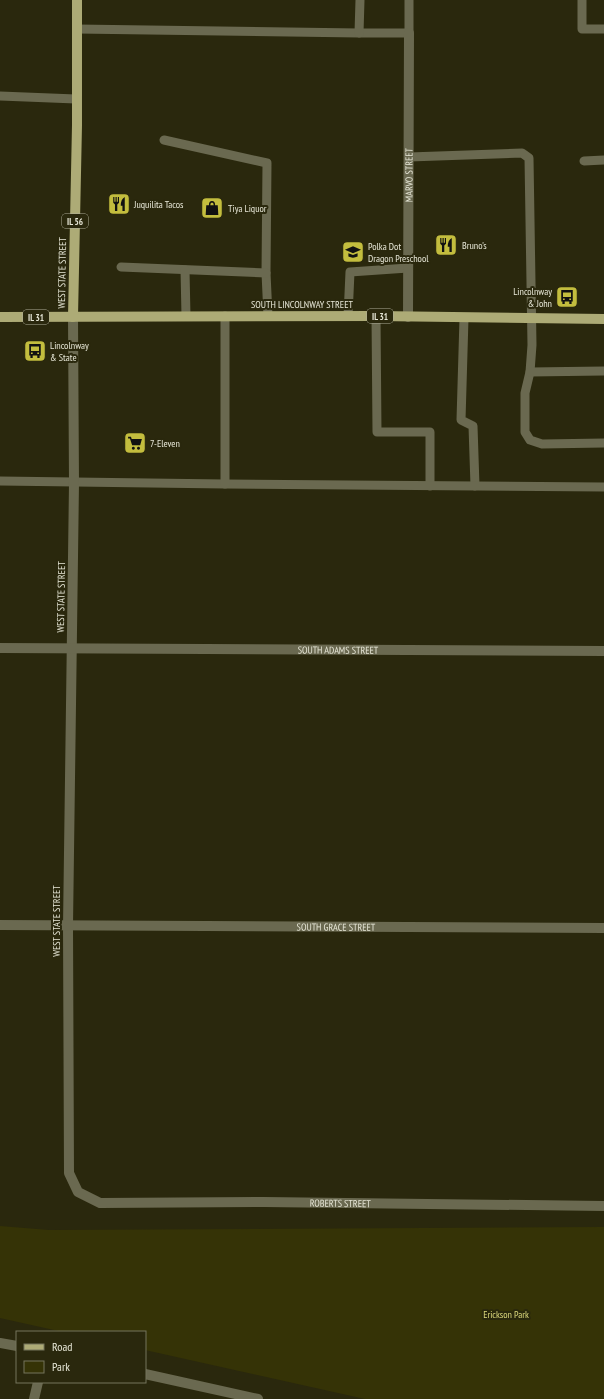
<svg xmlns="http://www.w3.org/2000/svg" width="604" height="1399" font-family="'PT Sans Narrow',sans-serif">
<style>
.green{fill:#353306}
.lines{fill:none;stroke-linecap:round;stroke-linejoin:round}
.service{stroke:#6a6950;stroke-width:9}
.minor{stroke:#6a6950;stroke-width:10}
.primary{stroke:#adab76;stroke-width:10}
.labels{text-anchor:middle;dominant-baseline:central;stroke-width:4;stroke-linejoin:round;paint-order:stroke}
.shield{fill:#2a280d;stroke:#aead9a;stroke-width:1}
.shield-label{font-size:9px;font-weight:bold;fill:#e6e6d6}
.street-label{font-size:10px;fill:#e6e6d6;stroke:#2a280d}
.poi-label{font-size:10px;fill:#e6e6d6;stroke:#2a280d;text-anchor:start}
.park-label{font-size:10px;fill:#dbd77b;stroke:#2a280d}
</style>
<rect width="100%" height="100%" fill="#2a280d"/>
<!-- green -->
<polygon class="green" points="0,1226 49,1230 604,1227 604,1399 365,1399 145,1350 145,1332 63,1332 0,1318"/>
<g class="lines">
<!-- service -->
<g class="service">
<polyline points="582,0 582,29 604,29"/>
<polyline points="77,29 359,33 409,33 409,0"/>
<polyline points="359,33 360,0"/>
<polyline points="0,96 76,99"/>
<polyline points="164,140 267,163 266,273 268,316"/>
<polyline points="409,157 522,153 529,158 532,345 530,372 525,393 525,432 530,440 542,444 604,443"/>
<polyline points="584,161 604,160"/>
<polyline points="121,267 266,273"/>
<polyline points="185,270 186,316"/>
<polyline points="348,316 350,272 408,268"/>
<polyline points="376,316 377,432 430,432 430,486"/>
<polyline points="464,318 461,420 473,426 475,486"/>
<polyline points="530,372 604,371"/>
<polyline points="0,481 225,484 604,487"/>
<polyline points="225,484 225,316"/>
</g>
<!-- minor -->
<g class="minor">
<path id="s1" d="M73 317 74 483 68 926 69 1173 78 1192 100 1203 264 1202 604 1206"/>
<path id="s2" d="M408 317 409 33"/>
<path id="s3" d="M0 648 604 651"/>
<path id="s4" d="M0 925 604 928"/>
<polyline points="0,1343 17,1346"/>
<polyline points="145,1374 258,1399"/>
<polyline points="34,1399 38,1382"/>
</g>
<!-- primary -->
<g class="primary">
<polyline points="0,317 376,316 604,319"/>
<polyline points="73,317 77,125 77,0"/>
</g>
</g>
<!-- icons -->
<defs>
<g id="restaurant-square" transform="scale(1.15)"><rect x="-9" y="-9" width="18" height="18" rx="4" fill="#c3bd3e" stroke="#2a280d"/><path d="M-5-6h1v4h1v-4h1v4h1v-4h1v5L-1.5 .5V6h-2V.5L-5-1ZM5-6V6H3V1.5H1.5Q1.5-4 5-6Z" fill="#111"/></g>
<g id="shop-square" transform="scale(1.15)"><rect x="-9" y="-9" width="18" height="18" rx="4" fill="#c3bd3e" stroke="#2a280d"/><path d="M-5-2.5h2.3a2.7 3.5 0 0 1 5.4 0H5L5.5 6h-11ZM-1.5-2.5h3a1.5 2.3 0 0 0-3 0Z" fill="#111"/></g>
<g id="school-square" transform="scale(1.15)"><rect x="-9" y="-9" width="18" height="18" rx="4" fill="#c3bd3e" stroke="#2a280d"/><path d="M0-5L7-2L0 1L-7-2ZM-4 1L0 2.5L4 1V4Q0 6-4 4Z" fill="#111"/></g>
<g id="bus-square" transform="scale(1.15)"><rect x="-9" y="-9" width="18" height="18" rx="4" fill="#c3bd3e" stroke="#2a280d"/><path d="M-5-6H5V4H4V6H2V4H-2V6H-4V4H-5ZM-3.5-4V0h7V-4ZM-3.5 1.2v1.5H-2V1.2ZM2 1.2v1.5H3.5V1.2Z" fill="#111"/></g>
<g id="supermarket-square" transform="scale(1.15)"><rect x="-9" y="-9" width="18" height="18" rx="4" fill="#c3bd3e" stroke="#2a280d"/><path d="M-6-5.5h2.5l.6 2H6L4.5 2H-2.5L-4.4-4H-6ZM-1.5 3.2a1.3 1.3 0 1 0 .1 0ZM3 3.2a1.3 1.3 0 1 0 .1 0Z" fill="#111"/></g>
</defs>
<g fill-rule="evenodd">
<use href="#restaurant-square" x="119" y="204"/>
<use href="#shop-square" x="212" y="208"/>
<use href="#restaurant-square" x="446" y="245"/>
<use href="#school-square" x="353" y="252"/>
<use href="#bus-square" x="567" y="297"/>
<use href="#bus-square" x="35" y="351"/>
<use href="#supermarket-square" x="135" y="443"/>
</g>
<g class="labels">
<!-- shield labels -->
<g class="shield">
<rect x="62" y="214" width="26" height="14" rx="3"/>
<rect x="367" y="309" width="26" height="14" rx="3"/>
<rect x="23" y="310" width="26" height="14" rx="3"/>
</g>
<g class="shield-label">
<text x="75" y="221">IL 56</text>
<text x="380" y="316">IL 31</text>
<text x="36" y="317">IL 31</text>
</g>
<!-- street labels -->
<g class="street-label">
<text stroke="none"><textPath href="#s2" startOffset="142">MARVO STREET</textPath></text>
<text transform="translate(62 273) rotate(-89)">WEST STATE STREET</text>
<text x="302" y="304">SOUTH LINCOLNWAY STREET</text>
<text transform="translate(61 597) rotate(-89)">WEST STATE STREET</text>
<text stroke="none"><textPath href="#s3" startOffset="338">SOUTH ADAMS STREET</textPath></text>
<text transform="translate(56 921) rotate(-90)">WEST STATE STREET</text>
<text stroke="none"><textPath href="#s4" startOffset="336">SOUTH GRACE STREET</textPath></text>
<text stroke="none"><textPath href="#s1" startOffset="1142">ROBERTS STREET</textPath></text>
</g>
<!-- poi labels -->
<g class="poi-label">
<text x="134" y="204">Juquilita Tacos</text>
<text x="228" y="208">Tiya Liquor</text>
<text x="462" y="245">Bruno's</text>
<text x="368" y="246">Polka Dot<tspan x="368" dy="12">Dragon Preschool</tspan></text>
<text x="552" y="291" text-anchor="end">Lincolnway<tspan x="552" dy="12">&amp; John</tspan></text>
<text x="50" y="345">Lincolnway<tspan x="50" dy="12">&amp; State</tspan></text>
<text x="150" y="443">7-Eleven</text>
</g>
<!-- park labels -->
<g class="park-label">
<text x="506" y="1314">Erickson Park</text>
</g>
</g>
<!-- legend -->
<rect x="16" y="1331" width="130" height="52" fill="#2a280d" stroke="#75745d"/>
<rect x="24" y="1344" width="20" height="6" fill="#adab76" stroke="#75745d"/>
<text x="52" y="1351" font-size="12" fill="#e6e6d6">Road</text>
<rect x="24" y="1361" width="20" height="12" fill="#353306" stroke="#75745d"/>
<text x="52" y="1371" font-size="12" fill="#e6e6d6">Park</text>
</svg>
